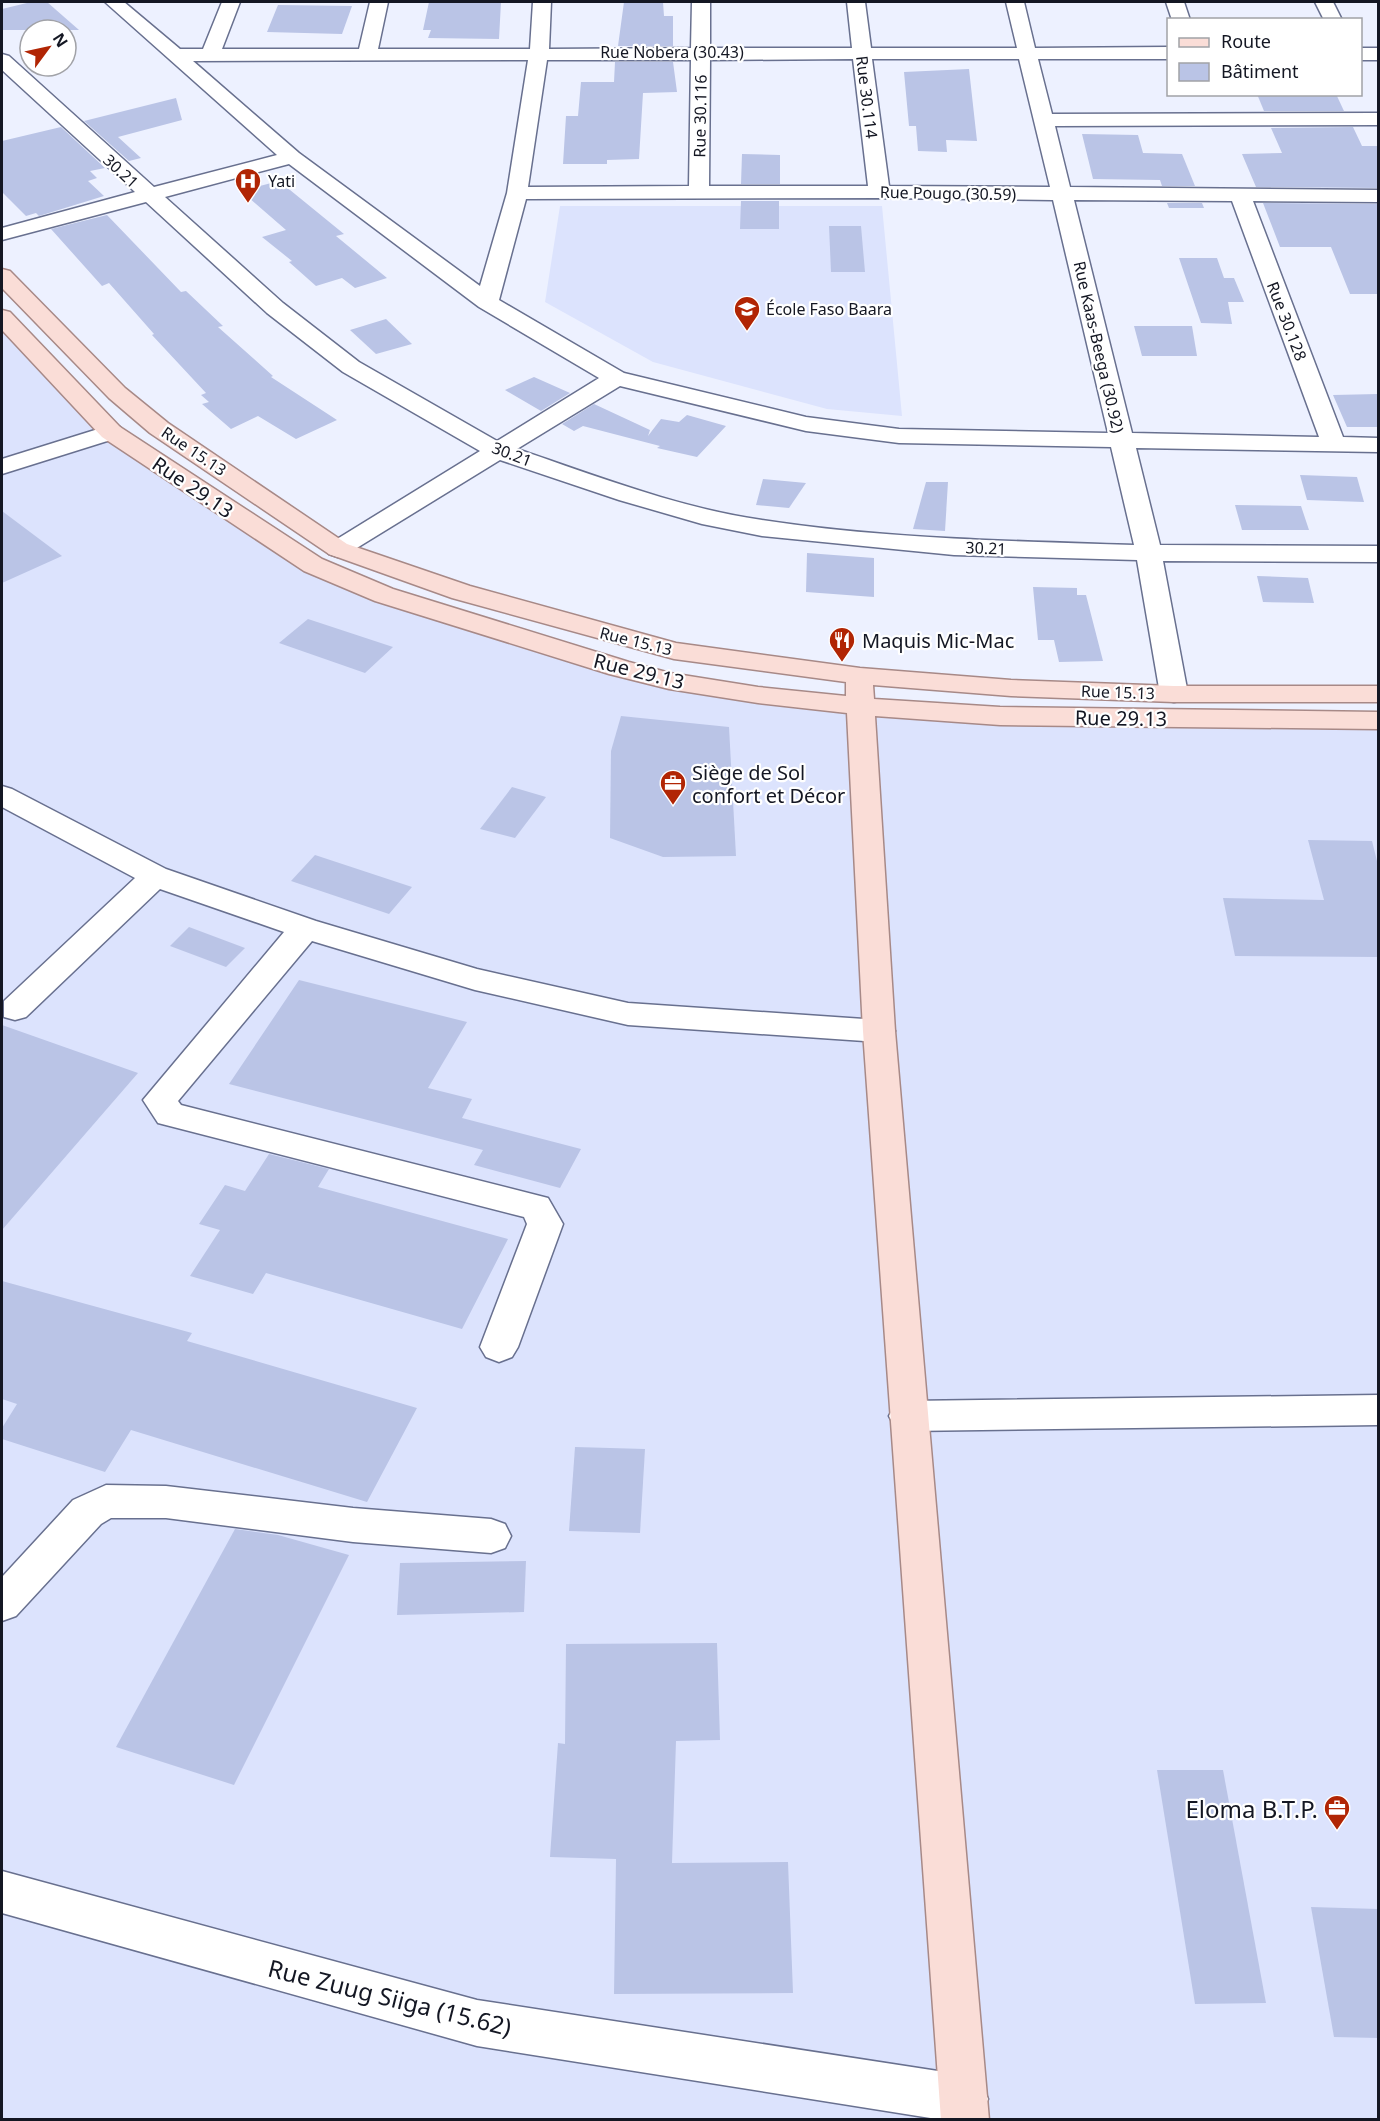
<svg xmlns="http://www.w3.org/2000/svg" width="1380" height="2121" font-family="'Noto Sans',sans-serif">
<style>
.built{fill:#dce3fd}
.building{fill:#bac4e6}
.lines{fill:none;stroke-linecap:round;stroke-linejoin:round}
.minor-casing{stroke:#68708f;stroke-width:3}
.major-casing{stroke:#a78987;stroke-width:3}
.minor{fill:#fff;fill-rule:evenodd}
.major{fill:#faddd7;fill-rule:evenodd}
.labels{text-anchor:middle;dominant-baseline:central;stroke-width:4.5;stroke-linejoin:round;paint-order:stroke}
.far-street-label{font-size:16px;fill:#141723;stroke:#fff}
.far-poi-label{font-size:16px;fill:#141723;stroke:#fff;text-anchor:start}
.street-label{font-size:20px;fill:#141723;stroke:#fff}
.poi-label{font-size:20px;fill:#141723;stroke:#fff;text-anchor:start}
.near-poi-label{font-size:24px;fill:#141723;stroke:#fff;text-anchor:end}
.near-street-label{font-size:24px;fill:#141723;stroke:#fff}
</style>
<rect width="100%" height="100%" fill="#edf1ff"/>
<!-- built -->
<g class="built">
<polygon points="560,206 882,206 902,416 827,409 653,362 545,302"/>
<polygon points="2,317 111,432 313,565 669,681 859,706 1162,718 1378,719 1378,2119 2,2119"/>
</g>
<!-- building -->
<g class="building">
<polygon points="31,2 47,2 79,30 2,30 2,9"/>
<polygon points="429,2 501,2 499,39 428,38 431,30 423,30"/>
<polygon points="624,2 663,2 664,16 673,16 673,46 618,46"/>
<polygon points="278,5 352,6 342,34 267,32"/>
<polygon points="615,62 673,62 677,92 643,93 639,159 607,160 607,164 563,164 566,116 578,116 581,82 614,82"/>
<polygon points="969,69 977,141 946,140 947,152 918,151 916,126 909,126 904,72"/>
<polygon points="1257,94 1336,94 1344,111 1264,111"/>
<polygon points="176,98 182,120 118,137 141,158 129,161 84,121"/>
<polygon points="61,127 105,168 90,171 97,178 88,181 104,196 39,216 36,213 26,216 2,192 2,141"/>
<polygon points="1353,127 1362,146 1378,146 1378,188 1256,187 1242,154 1282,153 1271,128"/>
<polygon points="1082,134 1138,135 1143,153 1182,154 1195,186 1162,186 1160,180 1093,179"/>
<polygon points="742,154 780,155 780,184 741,184"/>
<polygon points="279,181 344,234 336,236 387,278 355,288 342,278 316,286 289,262 292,261 262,237 286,230 241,191"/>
<polygon points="741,201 779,201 779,229 740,229"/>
<polygon points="1167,203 1202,203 1204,208 1169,208"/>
<polygon points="1263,203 1378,204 1378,294 1350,294 1331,247 1280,247"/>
<polygon points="107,215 181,292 186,291 223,326 218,327 273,376 271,377 337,420 296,439 258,416 231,429 202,404 209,402 201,395 206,393 152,335 154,334 109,283 102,286 51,229"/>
<polygon points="829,226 861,226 865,272 831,272"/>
<polygon points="1179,258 1217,258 1224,278 1234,278 1244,302 1228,302 1232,324 1201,323"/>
<polygon points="386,319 412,344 376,354 350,330"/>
<polygon points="1134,326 1192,326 1197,356 1142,356"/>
<polygon points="534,377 570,393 541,411 505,390"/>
<polygon points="1378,394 1378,427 1347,427 1333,395"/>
<polygon points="594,404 650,430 648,436 661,419 679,422 687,415 726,426 697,457 657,448 660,446 583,426 574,431 562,424"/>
<polygon points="1300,475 1357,477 1364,502 1307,500"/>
<polygon points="763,479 806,483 789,508 756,505"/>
<polygon points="926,482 948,482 945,531 913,529"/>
<polygon points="1235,505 1301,506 1309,530 1242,530"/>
<polygon points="2,511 62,556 2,583"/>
<polygon points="807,553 874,558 874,597 806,592"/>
<polygon points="1257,576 1308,578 1314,603 1263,602"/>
<polygon points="1033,587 1077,588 1077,595 1086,595 1103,661 1059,662 1054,640 1038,640"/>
<polygon points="308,619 393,647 365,673 279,643"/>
<polygon points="621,716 729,727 736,856 663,857 610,838 611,751"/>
<polygon points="512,787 546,797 515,838 480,829"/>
<polygon points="1308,840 1372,841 1378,865 1378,957 1235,956 1223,898 1324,900"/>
<polygon points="315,855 412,887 389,914 291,881"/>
<polygon points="189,927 245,948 226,967 170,946"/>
<polygon points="299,980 467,1022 428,1088 472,1099 462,1118 581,1149 560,1188 474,1165 483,1150 229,1084"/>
<polygon points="2,1025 138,1073 2,1230"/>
<polygon points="269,1154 329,1169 318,1187 508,1239 462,1329 266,1273 253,1294 190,1276 220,1230 199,1224 225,1185 245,1191"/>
<polygon points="2,1281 192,1333 187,1341 417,1408 367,1502 131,1430 105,1472 2,1439 2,1428 17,1404 2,1399"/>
<polygon points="575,1447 645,1449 640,1533 569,1531"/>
<polygon points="235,1529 278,1535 349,1555 234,1785 116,1747"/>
<polygon points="526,1561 524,1612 397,1615 400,1563"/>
<polygon points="717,1643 720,1740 676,1741 672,1863 788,1862 793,1993 614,1994 616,1859 550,1857 558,1743 565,1744 566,1644"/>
<polygon points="1157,1770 1223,1770 1266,2003 1195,2004"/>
<polygon points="1311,1907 1378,1909 1378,2038 1334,2037"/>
</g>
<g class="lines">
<!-- minor casing -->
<g class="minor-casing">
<g id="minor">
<path d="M105 2H124L180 49H203L222 2H240L222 49H359L370 2H388L378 49H530L533 2H551L549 49 691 48 692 2H710V48H852L847 2H865L871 48H1017L1006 2H1024L1035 48 1168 47V59H1038L1052 114 1378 113V125L1055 126 1070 187 1378 190V202L1253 201 1343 437 1378 438V452L1136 448 1160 545 1378 546V562L1163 561 1188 694 1184 700 1174 702 1164 700 1160 694 1137 560 954 555 762 536 702 524 619 500 500 460 347 554 338 557 329 554 325 549 329 544 480 451 343 372 267 313 146 202 2 240V228L135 192 2 70V54L9 56 154 187 277 155ZM853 59 868 186H709L710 60ZM872 59H1019L1050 187 889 186ZM528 60 507 193 480 286 299 153 193 61ZM547 60H691L689 186 528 187ZM289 164 479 307 599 378 497 441 359 362 283 303 165 197ZM879 198 1053 200 1108 433 899 429 806 417 624 373 499 300 526 199ZM1074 200 1232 201 1319 437 1132 433ZM620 386 806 431 899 443 1111 447 1134 545C1010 541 885 539 762 520 678 508 597 476 517 449Z"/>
<polygon points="1166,2 1184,2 1190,20 1172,20"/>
<polygon points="1315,2 1333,2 1342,20 1324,20"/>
<rect x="1360" y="48" width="18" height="12"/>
<polygon points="111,425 120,427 123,432 120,437 2,474 2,459"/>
<polygon points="2,786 12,789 166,869 316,921 477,969 628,1003 879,1020 891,1023 895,1031 891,1039 879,1042 628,1025 475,990 312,941 178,1101 181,1105 548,1198 563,1224 518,1347 512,1357 499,1362 486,1357 480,1347 527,1224 524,1217 158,1123 143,1100 284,932 160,889 26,1017 15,1020 4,1017 4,1001 135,878 2,807"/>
<polygon points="1378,1395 1378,1425 908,1431 895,1427 889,1416 895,1405 908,1401"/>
<polygon points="106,1485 166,1486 353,1508 491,1519 505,1524 511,1536 505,1548 491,1553 353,1542 166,1518 111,1518 101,1524 16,1616 2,1621 2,1577 73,1500"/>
<polygon points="2,1871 477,2000 964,2075 981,2082 988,2099 981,2116 972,2120 943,2120 477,2046 2,1913"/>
</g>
</g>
<!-- major casing -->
<g class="major-casing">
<polygon id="major" points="2,269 10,271 125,388 168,423 347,544 470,586 676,643 860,668 1011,680 1174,686 1378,686 1378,702 1174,702 1011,696 873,685 874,699 1000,707 1378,712 1378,729 1000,725 875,716 895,1031 989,2120 941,2120 863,1031 847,713 758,703 669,689 609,674 375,601 304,571 102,437 2,330 2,310 10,312 120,427 322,559 393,589 629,662 670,673 758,687 846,696 846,682 674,659 452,598 329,554 150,433 109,398 2,288"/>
</g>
<!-- minor -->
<use href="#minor" class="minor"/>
<!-- major -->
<use href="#major" class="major"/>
</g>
<!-- icons -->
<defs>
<g id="hospital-pin" transform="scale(1.35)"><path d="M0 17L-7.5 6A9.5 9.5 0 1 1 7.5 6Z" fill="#b12504" stroke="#fff"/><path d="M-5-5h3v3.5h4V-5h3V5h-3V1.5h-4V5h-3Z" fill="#fff"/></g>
<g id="school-pin" transform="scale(1.35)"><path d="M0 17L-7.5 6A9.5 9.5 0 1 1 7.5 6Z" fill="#b12504" stroke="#fff"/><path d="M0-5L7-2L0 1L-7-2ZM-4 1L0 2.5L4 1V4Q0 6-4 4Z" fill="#fff"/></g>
<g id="restaurant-pin" transform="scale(1.35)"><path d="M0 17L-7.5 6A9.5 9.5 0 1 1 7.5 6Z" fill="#b12504" stroke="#fff"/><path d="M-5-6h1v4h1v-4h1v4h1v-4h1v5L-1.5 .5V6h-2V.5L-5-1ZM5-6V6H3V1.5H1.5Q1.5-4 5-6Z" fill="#fff"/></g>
<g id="office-pin" transform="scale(1.35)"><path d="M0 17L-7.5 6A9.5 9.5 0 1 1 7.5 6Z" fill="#b12504" stroke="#fff"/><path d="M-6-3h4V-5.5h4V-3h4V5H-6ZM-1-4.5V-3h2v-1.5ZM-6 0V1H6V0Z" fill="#fff"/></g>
</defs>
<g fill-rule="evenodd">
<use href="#hospital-pin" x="248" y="181"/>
<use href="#school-pin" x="747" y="309"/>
<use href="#restaurant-pin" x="842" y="640"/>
<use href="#office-pin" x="673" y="783"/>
<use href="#office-pin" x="1337" y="1808"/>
</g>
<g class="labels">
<!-- far-street labels -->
<g class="far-street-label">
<text x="672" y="52">Rue Nobera (30.43)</text>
<text transform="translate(867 97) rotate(83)">Rue 30.114</text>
<text transform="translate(700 116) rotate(-89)">Rue 30.116</text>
<text transform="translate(121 171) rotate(43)">30.21</text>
<text transform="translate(948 193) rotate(1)">Rue Pougo (30.59)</text>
<text transform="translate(1287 321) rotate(69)">Rue 30.128</text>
<text transform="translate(1099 347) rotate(77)">Rue Kaas-Beega (30.92)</text>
<text transform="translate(194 451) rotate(34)">Rue 15.13</text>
<text transform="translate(512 454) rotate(21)">30.21</text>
<text transform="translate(986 548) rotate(2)">30.21</text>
<text transform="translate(636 641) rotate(14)">Rue 15.13</text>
<text transform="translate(1118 692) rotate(2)">Rue 15.13</text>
</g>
<!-- far-poi labels -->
<g class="far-poi-label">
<text x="268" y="181">Yati</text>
<text x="766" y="309">École Faso Baara</text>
</g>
<!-- street labels -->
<g class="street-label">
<text transform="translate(193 487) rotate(34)">Rue 29.13</text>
<text transform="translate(639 671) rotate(14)">Rue 29.13</text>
<text transform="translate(1121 718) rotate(1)">Rue 29.13</text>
</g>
<!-- poi labels -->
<g class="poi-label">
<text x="862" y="640">Maquis Mic-Mac</text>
<text x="692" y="772">Siège de Sol<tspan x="692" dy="23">confort et Décor</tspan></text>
</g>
<!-- near-poi labels -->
<g class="near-poi-label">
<text x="1318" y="1808">Eloma B.T.P.</text>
</g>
<!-- near-street labels -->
<g class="near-street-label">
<text transform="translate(390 1997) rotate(14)">Rue Zuug Siiga (15.62)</text>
</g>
</g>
<!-- border -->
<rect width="1380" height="2121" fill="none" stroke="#141723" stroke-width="6"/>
<!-- legend -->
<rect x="1167" y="18" width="195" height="78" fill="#ffffff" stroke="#a1a2a7" stroke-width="1.5"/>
<rect x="1179" y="38" width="30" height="9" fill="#faddd7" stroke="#a1a2a7" stroke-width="1.5"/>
<text x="1221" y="48" font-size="18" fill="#141723">Route</text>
<rect x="1179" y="63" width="30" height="18" fill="#bac4e6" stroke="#a1a2a7" stroke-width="1.5"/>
<text x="1221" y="78" font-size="18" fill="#141723">Bâtiment</text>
<!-- north arrow -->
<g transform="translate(48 48) rotate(57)"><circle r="28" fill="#ffffff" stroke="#a1a2a7" stroke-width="1.5"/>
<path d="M0-4.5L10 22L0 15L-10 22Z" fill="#b12504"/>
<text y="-9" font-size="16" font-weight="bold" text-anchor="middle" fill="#141723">N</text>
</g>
</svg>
